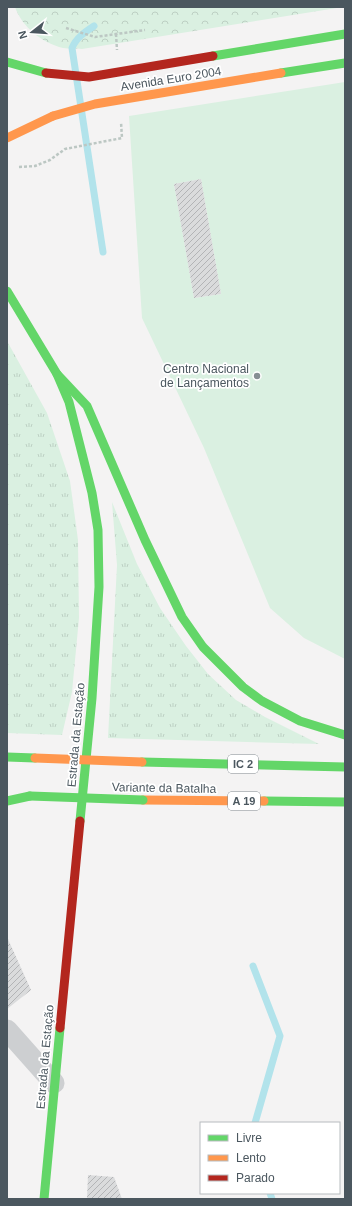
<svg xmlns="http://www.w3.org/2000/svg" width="352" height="1206" font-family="Helvetica,sans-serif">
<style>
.grass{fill:url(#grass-tufts)}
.park{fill:url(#park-crowns)}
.pitch{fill:#daf0e1;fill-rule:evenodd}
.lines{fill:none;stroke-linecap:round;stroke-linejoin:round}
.stream{stroke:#b2e3eb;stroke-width:7}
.building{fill:url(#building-hatch)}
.path{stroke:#bcc7c3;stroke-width:2.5;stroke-dasharray:3 2;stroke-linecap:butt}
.street{stroke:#cdcfd1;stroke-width:21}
.fast{stroke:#63d668;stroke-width:9}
.slow{stroke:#ff974d;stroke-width:9}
.jam{stroke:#b3261e;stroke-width:9}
.fast-bridge{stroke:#63d668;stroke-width:9}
.slow-bridge{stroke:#ff974d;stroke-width:9}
.jam-bridge{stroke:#b3261e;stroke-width:9}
.poi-dot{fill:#868e93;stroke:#fff;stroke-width:1.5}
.labels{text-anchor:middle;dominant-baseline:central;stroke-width:3.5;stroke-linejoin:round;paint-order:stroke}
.shield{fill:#fff;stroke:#81898f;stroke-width:1}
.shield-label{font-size:11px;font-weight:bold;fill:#4b575f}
.street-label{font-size:12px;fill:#4b575f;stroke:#fff}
.poi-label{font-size:12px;fill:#4b575f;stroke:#fff;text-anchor:end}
</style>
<defs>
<pattern id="grass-tufts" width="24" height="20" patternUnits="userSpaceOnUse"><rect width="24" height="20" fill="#daf0e1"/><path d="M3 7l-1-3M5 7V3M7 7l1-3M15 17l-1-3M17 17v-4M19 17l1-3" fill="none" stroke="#bdd0c3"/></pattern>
<pattern id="park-crowns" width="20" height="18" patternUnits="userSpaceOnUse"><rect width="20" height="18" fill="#daf0e1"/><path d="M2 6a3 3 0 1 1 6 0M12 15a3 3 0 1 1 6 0" fill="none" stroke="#bdd0c3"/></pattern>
<pattern id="building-hatch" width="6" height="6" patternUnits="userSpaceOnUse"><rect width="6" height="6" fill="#dadbdc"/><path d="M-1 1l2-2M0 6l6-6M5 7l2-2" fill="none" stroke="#b3b4b6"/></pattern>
</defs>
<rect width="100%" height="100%" fill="#f4f3f3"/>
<!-- grass -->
<g class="grass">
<polygon points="7,341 47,413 70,481 78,540 79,618 72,692 62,735 7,733"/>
<polygon points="112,502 137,564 160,608 186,646 208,674 236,700 265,717 319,744 108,738 117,565"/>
</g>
<!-- park -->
<path class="park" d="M15 7H343L82 49C76 48 69 49 63 48 42 43 22 27 15 7Z"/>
<!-- pitch -->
<path class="pitch" d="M345 82V659L304 638 270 608 204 448 142 318 129 116ZM201 179 221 294 194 298 174 184Z"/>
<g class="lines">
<!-- stream -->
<g class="stream">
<path d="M94 26C85 32 76 38 72 48L103 252"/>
<polyline points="253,966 280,1036 255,1123"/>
<polyline points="270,1193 272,1199"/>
</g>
</g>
<!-- building -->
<g class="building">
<polygon points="201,179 221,294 194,298 174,184"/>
<polygon points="7,937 31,990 7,1009"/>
<polygon points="88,1175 114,1177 122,1199 87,1199"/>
</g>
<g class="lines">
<!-- path -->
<g class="path">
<polyline points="66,28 95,37 145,30"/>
<polyline points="116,34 117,50"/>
<polyline points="19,167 35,166 50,160 65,149 122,138 121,122"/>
</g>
<!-- street -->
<polyline class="street" points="7,1030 54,1083"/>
<!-- fast -->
<g class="fast">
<polyline points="7,62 46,73"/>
<polyline points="7,291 57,374 69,402 92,493 98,530 99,587 92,698 80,821"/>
<polyline points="57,374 87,406 145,540 182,617 203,647 243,687 262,701 300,721 345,735"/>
<polyline points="7,757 35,758"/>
<polyline points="142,762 345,767"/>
<polyline points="7,801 30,796"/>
<polyline points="264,801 345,802"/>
<polyline points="44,1199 60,1028"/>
</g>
<!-- slow -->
<g class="slow">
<polyline points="7,138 53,116"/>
<polyline points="143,800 264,801"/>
</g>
<!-- jam -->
<polyline class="jam" points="60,1028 80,821"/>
<!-- fast-bridge -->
<g class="fast-bridge">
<polyline points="213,56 345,34"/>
<polyline points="281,73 345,63"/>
<polyline points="30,796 143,800"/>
</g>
<!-- slow-bridge -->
<g class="slow-bridge">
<polyline points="53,116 95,104 281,73"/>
<polyline points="35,758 142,762"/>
</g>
<!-- jam-bridge -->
<polyline class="jam-bridge" points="46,73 89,77 213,56"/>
</g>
<!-- markers -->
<circle class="poi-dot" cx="257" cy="376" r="4"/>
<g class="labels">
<!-- shield labels -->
<g class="shield">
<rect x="228" y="755" width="30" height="18" rx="3"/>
<rect x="228" y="792" width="32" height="18" rx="3"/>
</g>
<g class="shield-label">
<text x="243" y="764">IC 2</text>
<text x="244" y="801">A 19</text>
</g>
<!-- street labels -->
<g class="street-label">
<text transform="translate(171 79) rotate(-9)">Avenida Euro 2004</text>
<text transform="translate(76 735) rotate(-85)">Estrada da Estação</text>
<text transform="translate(164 788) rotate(1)">Variante da Batalha</text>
<text transform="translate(45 1057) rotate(-85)">Estrada da Estação</text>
</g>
<!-- poi labels -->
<g class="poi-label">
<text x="249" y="369">Centro Nacional<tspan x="249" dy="14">de Lançamentos</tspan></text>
</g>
</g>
<!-- border -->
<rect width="352" height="1206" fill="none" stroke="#4b575f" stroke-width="16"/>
<!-- legend -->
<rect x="200" y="1122" width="140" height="72" fill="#ffffff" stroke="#b7bcbf"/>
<rect x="208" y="1135" width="20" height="6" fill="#63d668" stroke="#b7bcbf"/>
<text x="236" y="1142" font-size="12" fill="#4b575f">Livre</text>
<rect x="208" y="1155" width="20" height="6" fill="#ff974d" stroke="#b7bcbf"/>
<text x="236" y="1162" font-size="12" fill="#4b575f">Lento</text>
<rect x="208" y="1175" width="20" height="6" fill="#b3261e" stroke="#b7bcbf"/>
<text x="236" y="1182" font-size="12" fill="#4b575f">Parado</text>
<!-- north arrow -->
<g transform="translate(32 32) rotate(253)" stroke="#ffffff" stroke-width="3" paint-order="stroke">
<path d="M0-3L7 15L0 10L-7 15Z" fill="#4b575f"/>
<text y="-6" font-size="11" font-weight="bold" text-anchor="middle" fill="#4b575f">N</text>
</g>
</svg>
